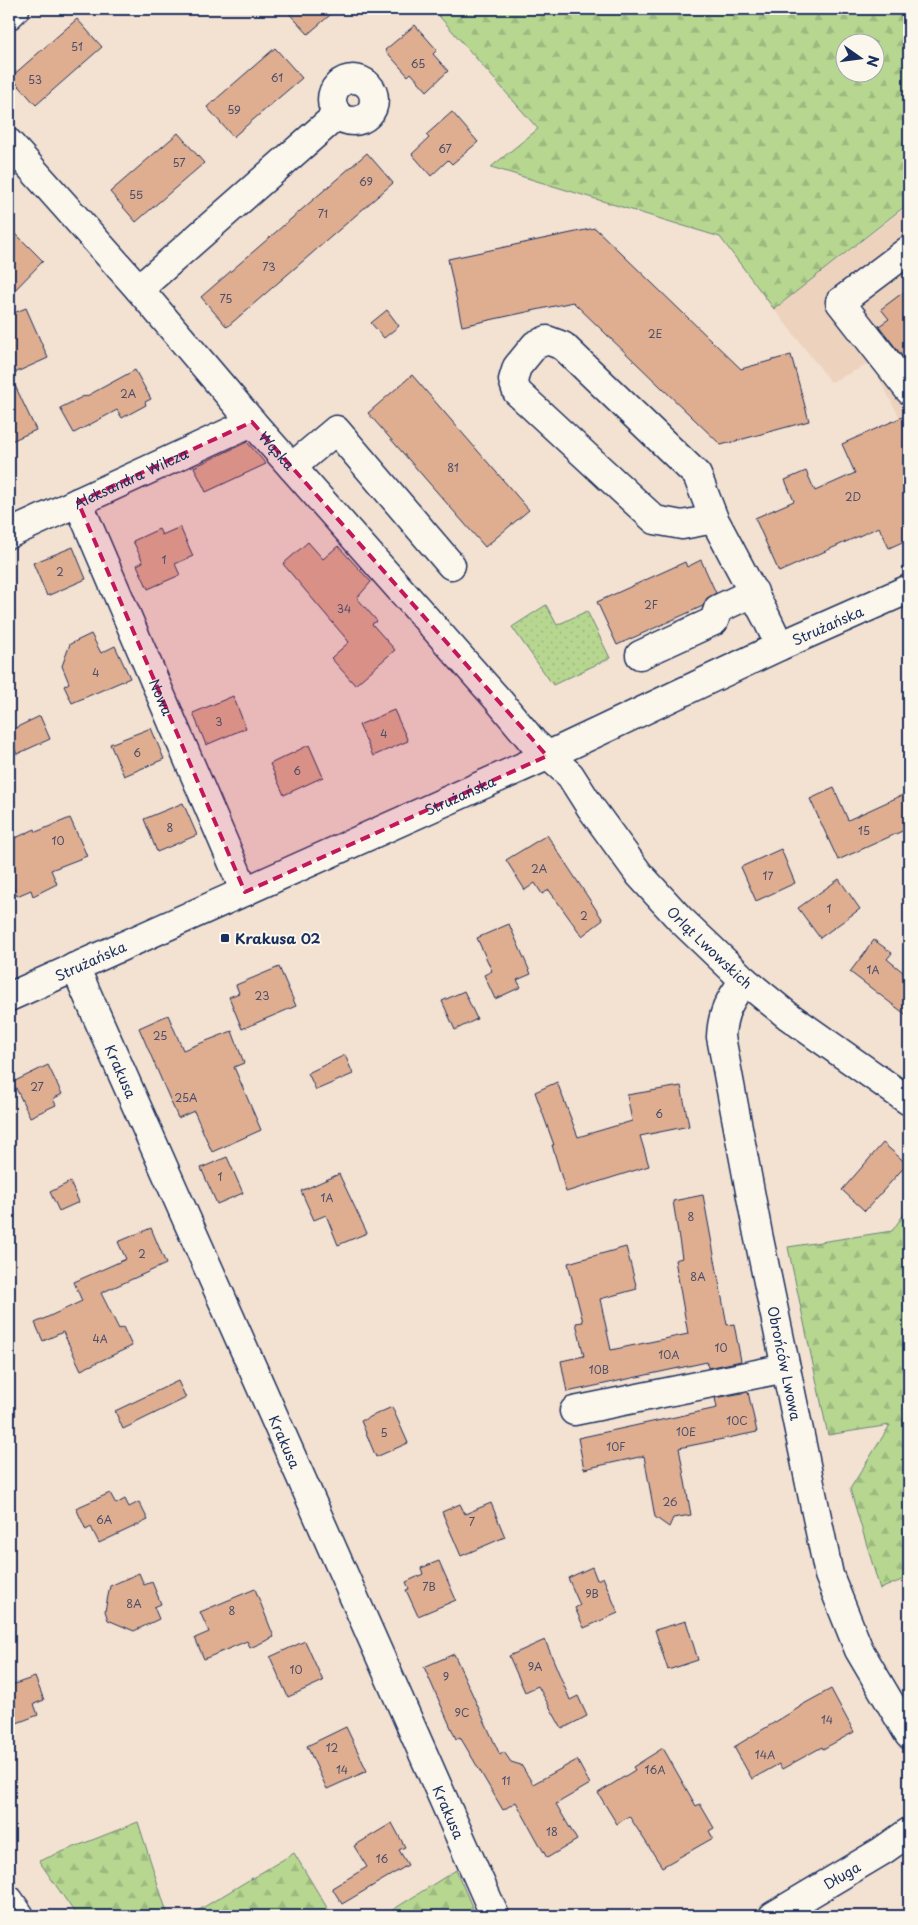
<svg xmlns="http://www.w3.org/2000/svg" width="918" height="1925" font-family="'Playpen Sans',sans-serif">
<style>
.built{fill:#edd2be}
.forest{fill:url(#forest-firs);stroke:#698377;fill-rule:evenodd}
.park{fill:url(#park-dots);stroke:#698377}
.building{fill:#dfae91;stroke:#1b2f5e}
.lines{fill:none;stroke-linecap:round;stroke-linejoin:round}
.minor-casing{stroke:#1b2f5e;stroke-width:31}
.major-casing{stroke:#1b2f5e;stroke-width:31}
.minor{stroke:#fbf7ec;stroke-width:28}
.major{stroke:#fbf7ec;stroke-width:28}
.marked{fill:#c2185b;fill-opacity:0.2;stroke:#c2185b;stroke-width:4;stroke-dasharray:10 6;stroke-linejoin:round}
.poi-dot{fill:#1b2f5e;stroke:#fbf7ec;stroke-width:2}
.labels{text-anchor:middle;dominant-baseline:central;stroke-width:4;stroke-linejoin:round;paint-order:stroke}
.number-label{font-size:11px;fill:#4c4f6b}
.street-label{font-size:14px;fill:#1b2f5e;stroke:#fbf7ec}
.poi-label{font-size:14px;font-weight:bold;fill:#1b2f5e;stroke:#fbf7ec;text-anchor:start}
</style>
<defs>
<pattern id="forest-firs" width="22" height="20" patternUnits="userSpaceOnUse" patternTransform="scale(1.25)"><rect width="22" height="20" fill="#b7d790"/><path d="M5 1l3.5 6h-7zM16 11l3.5 6h-7z" fill="#9db97f"/></pattern>
<pattern id="park-dots" width="8" height="8" patternUnits="userSpaceOnUse" patternTransform="scale(1.25)"><rect width="8" height="8" fill="#b7d790"/><path d="M2 2h.1M6 6h.1" fill="none" stroke="#9db97f" stroke-width="1.8" stroke-linecap="round"/></pattern>
</defs>
<rect width="100%" height="100%" fill="#f3e1d1"/>
<filter id="ink" filterUnits="userSpaceOnUse"><feTurbulence type="fractalNoise" baseFrequency=".02" numOctaves="2"/><feDisplacementMap in="SourceGraphic" scale="10" xChannelSelector="R" yChannelSelector="G"/><feConvolveMatrix kernelMatrix="1 2 1 2 8 2 1 2 1" color-interpolation-filters="sRGB"/></filter>
<g filter="url(#ink)">
<!-- built -->
<polygon class="built" points="909,205 909,435 871,363 831,382 774,309"/>
<!-- forest -->
<g class="forest">
<path d="M433 9H905L909 14V203L774 309 720 237 491 167 538 129ZM846 42H876V72H846Z"/>
<polygon points="909,1207 909,1577 880,1589 850,1489 890,1425 828,1435 788,1247 892,1231"/>
<polygon points="138,1822 168,1916 77,1916 39,1861"/>
<polygon points="294,1853 332,1916 189,1916"/>
<polygon points="456,1870 476,1916 383,1916"/>
</g>
<!-- park -->
<polygon class="park" points="546,605 557,625 587,611 610,658 553,685 512,627"/>
<!-- building -->
<g class="building">
<polygon points="285,9 337,9 308,34"/>
<polygon points="77,19 102,47 36,105 11,77"/>
<polygon points="415,25 437,50 433,54 448,71 427,91 411,73 408,76 385,50"/>
<polygon points="275,48 302,78 233,137 207,107"/>
<polygon points="452,112 478,142 452,164 448,160 431,176 412,154 429,138 426,135"/>
<polygon points="178,133 204,163 136,222 110,192"/>
<polygon points="367,153 393,183 227,327 201,297"/>
<polygon points="9,227 43,261 9,296"/>
<polygon points="595,228 741,369 791,355 809,421 721,445 573,302 462,326 448,259"/>
<polygon points="909,288 909,365 879,326 889,319 881,309"/>
<polygon points="26,308 48,358 10,375 36,430 9,442 9,315"/>
<polygon points="387,310 399,326 384,338 371,323"/>
<polygon points="135,370 151,399 145,402 146,405 122,418 117,410 74,433 60,408 84,396 85,397"/>
<polygon points="412,375 529,510 485,547 368,413"/>
<polygon points="909,414 909,539 889,548 879,527 779,572 755,518 794,501 785,480 806,471 815,491 855,473 842,444"/>
<polygon points="247,442 266,464 206,492 194,467"/>
<polygon points="180,527 193,556 175,564 180,575 148,589 137,565 143,562 133,541 159,529 162,535"/>
<polygon points="308,542 323,559 338,546 371,582 357,598 377,621 372,624 395,650 355,685 331,658 349,642 283,564"/>
<polygon points="73,547 86,579 47,596 33,563"/>
<polygon points="701,560 716,593 707,598 703,606 617,645 597,602 685,562 687,567"/>
<polygon points="91,634 101,653 115,646 130,678 72,703 64,686 69,683 62,666 70,644"/>
<polygon points="233,696 246,728 206,745 193,713"/>
<polygon points="394,710 408,741 373,756 359,725"/>
<polygon points="40,716 50,739 17,754 9,737 9,731"/>
<polygon points="151,728 164,759 124,776 110,744"/>
<polygon points="309,745 323,777 284,795 270,764"/>
<polygon points="834,788 848,820 909,792 909,828 838,860 810,799"/>
<polygon points="183,803 197,835 157,852 144,819"/>
<polygon points="70,818 87,856 51,870 57,884 33,896 31,890 17,896 9,876 9,841 35,829 36,832"/>
<polygon points="547,835 603,920 582,936 549,890 542,894 535,883 525,890 506,860"/>
<polygon points="781,849 795,883 756,901 741,867"/>
<polygon points="839,879 860,909 820,938 798,908"/>
<polygon points="509,924 531,974 517,980 521,987 495,999 484,975 492,971 477,938"/>
<polygon points="874,940 892,953 887,959 909,977 909,1017 850,972"/>
<polygon points="279,967 296,1006 242,1029 229,997 239,993 236,985"/>
<polygon points="464,991 477,1019 455,1030 442,1001"/>
<polygon points="168,1015 183,1050 232,1031 244,1063 234,1067 261,1130 212,1152 194,1111 178,1118 139,1028"/>
<polygon points="345,1055 353,1074 316,1090 308,1073"/>
<polygon points="48,1065 62,1094 53,1099 56,1105 30,1117 13,1082"/>
<polygon points="557,1082 578,1137 632,1121 627,1095 681,1086 689,1126 640,1136 649,1166 566,1192 552,1145 554,1145 535,1092"/>
<polygon points="883,1143 907,1164 865,1211 842,1190"/>
<polygon points="227,1157 243,1193 217,1204 201,1168"/>
<polygon points="339,1174 367,1233 338,1245 326,1215 314,1220 301,1191"/>
<polygon points="70,1182 79,1202 59,1211 50,1192"/>
<polygon points="703,1195 727,1325 734,1324 741,1361 708,1368 707,1362 567,1392 561,1361 584,1356 576,1323 583,1322 568,1263 626,1247 637,1289 600,1299 611,1350 688,1334 675,1260 682,1258 673,1201"/>
<polygon points="151,1228 166,1264 101,1293 119,1329 123,1327 132,1346 81,1370 63,1332 43,1341 35,1323 82,1301 74,1282 126,1259 118,1242"/>
<polygon points="178,1381 186,1398 123,1429 115,1411"/>
<polygon points="748,1392 757,1432 679,1448 691,1515 673,1518 669,1527 655,1517 644,1456 584,1469 578,1438 717,1408 715,1398"/>
<polygon points="392,1407 408,1443 376,1457 361,1421"/>
<polygon points="110,1493 116,1504 125,1499 129,1507 139,1502 148,1520 99,1543 91,1527 86,1530 76,1508"/>
<polygon points="491,1503 505,1537 461,1556 442,1512 460,1504 465,1514"/>
<polygon points="439,1561 456,1600 418,1616 406,1590 409,1589 406,1582 423,1574 421,1568"/>
<polygon points="592,1567 597,1580 603,1577 618,1613 584,1628 575,1608 580,1605 568,1578"/>
<polygon points="139,1573 144,1585 152,1582 161,1604 154,1607 159,1619 134,1631 108,1620 105,1611 110,1586"/>
<polygon points="255,1589 274,1637 250,1648 247,1641 204,1659 195,1638 209,1632 200,1612"/>
<polygon points="686,1621 698,1660 668,1670 655,1630"/>
<polygon points="545,1640 570,1700 578,1696 587,1716 562,1729 538,1686 525,1692 509,1656"/>
<polygon points="305,1641 323,1681 288,1697 270,1657"/>
<polygon points="454,1654 500,1755 504,1752 511,1762 521,1765 533,1784 577,1760 590,1784 556,1804 577,1840 547,1858 516,1802 503,1810 460,1737 456,1739 424,1667"/>
<polygon points="35,1677 44,1700 34,1704 38,1715 9,1726 9,1686"/>
<polygon points="831,1689 854,1732 823,1749 822,1747 782,1769 779,1764 752,1779 734,1747 800,1707 800,1706"/>
<polygon points="346,1727 367,1771 327,1789 307,1746"/>
<polygon points="663,1748 696,1806 700,1804 714,1828 709,1831 713,1838 662,1867 629,1816 617,1824 598,1793 635,1770 633,1767"/>
<polygon points="392,1823 405,1847 399,1850 408,1865 342,1904 332,1888 367,1867 354,1846"/>
</g>
<g class="lines">
<!-- minor casing -->
<g class="minor-casing">
<g id="minor">
<polyline points="9,15 15,9"/>
<circle cx="353" cy="100" r="21"/>
<path id="s1" d="M9 143 139 289 252 422 499 701 533 742 570 775 591 808 639 874 680 919 744 980 787 1015 909 1101"/>
<polyline points="909,250 840,302 909,390"/>
<polyline points="139,289 337,115"/>
<polyline points="292,467 336,430 451,565"/>
<path id="s2" d="M78 502 245 892"/>
<polyline points="714,519 682,525 655,520 517,392 513,380 517,367 535,345 547,340 563,346 697,475 714,519 766,617 780,646"/>
<path id="s3" d="M9 534 252 422"/>
<polyline points="640,655 714,621 718,609 754,592"/>
<path id="s4" d="M75 967 495 1916"/>
<path id="s5" d="M744 980C730 1000 722 1012 721 1037L758 1234 829 1575 859 1650 909 1735"/>
<polyline points="574,1411 786,1368"/>
<polyline points="9,1900 20,1916"/>
<path id="s6" d="M773 1916 882 1851 909 1832"/>
</g>
</g>
<!-- major casing -->
<g class="major-casing">
<g id="major">
<path id="s7" d="M9 997 547 756 780 646 909 589"/>
</g>
</g>
<!-- minor -->
<use href="#minor" class="minor"/>
<!-- major -->
<use href="#major" class="major"/>
</g>
</g>
<!-- marked area -->
<path class="marked" d="M252 422 547 756 245 892 78 502Z"/>
<!-- markers -->
<rect class="poi-dot" x="220" y="933" width="10" height="10" rx="2.5"/>
<g class="labels">
<!-- number labels -->
<g class="number-label">
<text x="77" y="46">51</text>
<text x="418" y="63">65</text>
<text x="277" y="77">61</text>
<text x="35" y="79">53</text>
<text x="234" y="109">59</text>
<text x="445" y="148">67</text>
<text x="179" y="162">57</text>
<text x="366" y="181">69</text>
<text x="136" y="194">55</text>
<text x="323" y="213">71</text>
<text x="269" y="266">73</text>
<text x="226" y="298">75</text>
<text x="655" y="333">2E</text>
<text x="128" y="393">2A</text>
<text x="453" y="467">81</text>
<text x="853" y="496">2D</text>
<text x="164" y="559">1</text>
<text x="60" y="571">2</text>
<text x="651" y="604">2F</text>
<text x="344" y="608">34</text>
<text x="96" y="672">4</text>
<text x="219" y="721">3</text>
<text x="384" y="733">4</text>
<text x="137" y="752">6</text>
<text x="297" y="770">6</text>
<text x="170" y="827">8</text>
<text x="864" y="830">15</text>
<text x="58" y="840">10</text>
<text x="539" y="868">2A</text>
<text x="768" y="875">17</text>
<text x="829" y="908">1</text>
<text x="584" y="915">2</text>
<text x="873" y="969">1A</text>
<text x="262" y="995">23</text>
<text x="160" y="1035">25</text>
<text x="37" y="1086">27</text>
<text x="186" y="1097">25A</text>
<text x="659" y="1113">6</text>
<text x="220" y="1176">1</text>
<text x="327" y="1197">1A</text>
<text x="691" y="1216">8</text>
<text x="142" y="1253">2</text>
<text x="698" y="1276">8A</text>
<text x="100" y="1338">4A</text>
<text x="721" y="1347">10</text>
<text x="669" y="1354">10A</text>
<text x="599" y="1369">10B</text>
<text x="737" y="1420">10C</text>
<text x="686" y="1431">10E</text>
<text x="384" y="1432">5</text>
<text x="616" y="1446">10F</text>
<text x="670" y="1501">26</text>
<text x="104" y="1519">6A</text>
<text x="472" y="1521">7</text>
<text x="429" y="1586">7B</text>
<text x="592" y="1593">9B</text>
<text x="134" y="1603">8A</text>
<text x="232" y="1610">8</text>
<text x="535" y="1666">9A</text>
<text x="296" y="1669">10</text>
<text x="446" y="1676">9</text>
<text x="462" y="1712">9C</text>
<text x="827" y="1719">14</text>
<text x="332" y="1747">12</text>
<text x="765" y="1754">14A</text>
<text x="342" y="1769">14</text>
<text x="655" y="1769">16A</text>
<text x="506" y="1780">11</text>
<text x="552" y="1831">18</text>
<text x="382" y="1858">16</text>
</g>
<!-- street labels -->
<g class="street-label">
<text stroke="none"><textPath href="#s1" startOffset="408">Wąska</textPath></text>
<text stroke="none"><textPath href="#s3" startOffset="134">Aleksandra Wilcza</textPath></text>
<text stroke="none"><textPath href="#s7" startOffset="899">Strużańska</textPath></text>
<text stroke="none"><textPath href="#s2" startOffset="212">Nowa</textPath></text>
<text stroke="none"><textPath href="#s7" startOffset="494">Strużańska</textPath></text>
<text stroke="none"><textPath href="#s1" startOffset="1068">Orląt Lwowskich</textPath></text>
<text stroke="none"><textPath href="#s7" startOffset="89">Strużańska</textPath></text>
<text stroke="none"><textPath href="#s4" startOffset="114">Krakusa</textPath></text>
<text stroke="none"><textPath href="#s5" startOffset="395">Obrońców Lwowa</textPath></text>
<text stroke="none"><textPath href="#s4" startOffset="519">Krakusa</textPath></text>
<text stroke="none"><textPath href="#s4" startOffset="924">Krakusa</textPath></text>
<text stroke="none"><textPath href="#s6" startOffset="80">Długa</textPath></text>
</g>
<!-- poi labels -->
<g class="poi-label">
<text x="235" y="938">Krakusa 02</text>
</g>
</g>
<!-- margin -->
<rect width="918" height="1925" fill="none" stroke="#fbf7ec" stroke-width="30"/>
<rect x="15" y="15" width="888" height="1895" fill="none" stroke="#1b2f5e" stroke-width="2" filter="url(#ink)"/>
<!-- north arrow -->
<g transform="translate(860 58) rotate(104)"><circle r="24" fill="#fbf7ec" stroke="#a1a7b3"/>
<path d="M0-4L9 19L0 12L-9 19Z" fill="#1b2f5e"/>
<text y="-8" font-size="14" font-weight="bold" text-anchor="middle" fill="#1b2f5e">N</text>
</g>
</svg>
